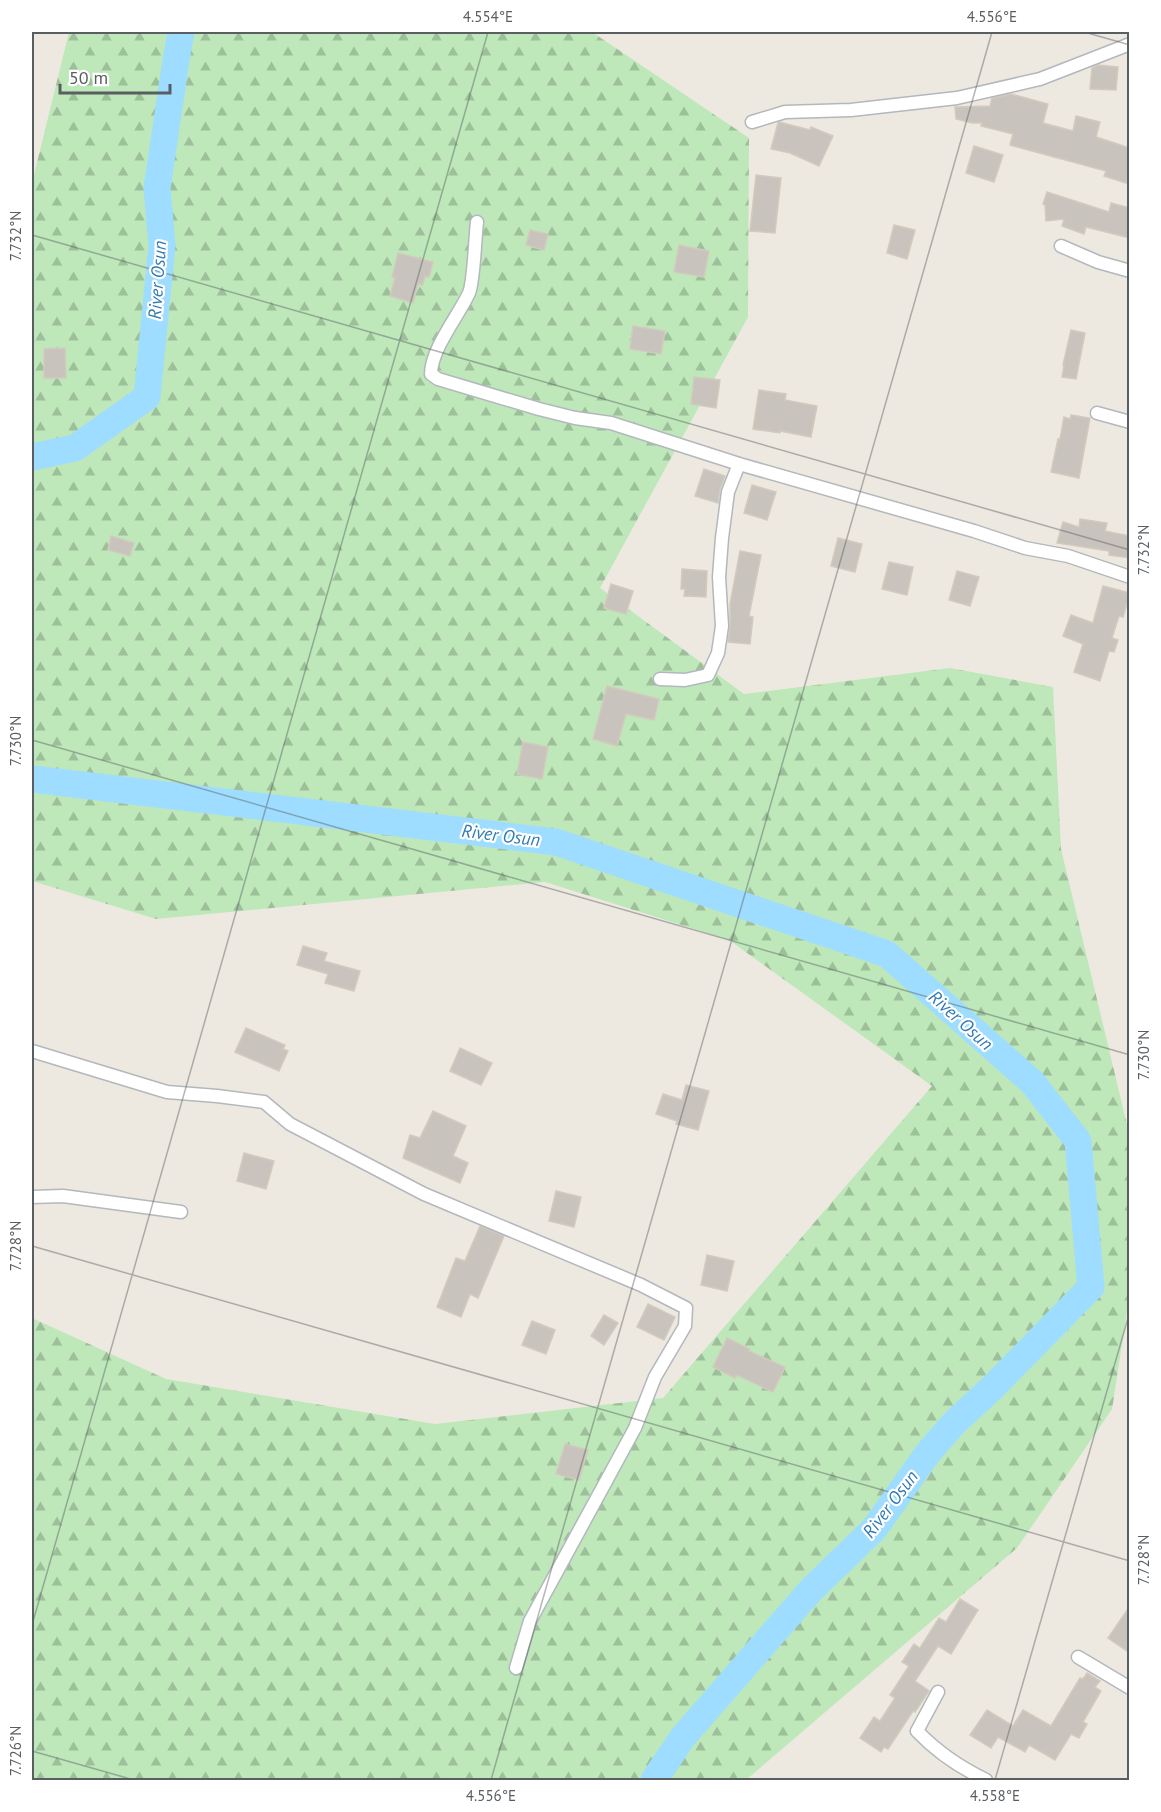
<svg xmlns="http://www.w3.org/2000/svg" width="1161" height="1812" font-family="'PT Sans',sans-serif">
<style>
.forest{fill:url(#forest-firs)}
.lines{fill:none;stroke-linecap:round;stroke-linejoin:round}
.river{stroke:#9eddff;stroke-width:27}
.building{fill:#c8c4bd;stroke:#d3cabe;stroke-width:1.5}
.street-casing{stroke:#b3b8bc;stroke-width:15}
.street{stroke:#fff;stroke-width:12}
.ticks{fill:none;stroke:#595e63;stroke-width:1.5;stroke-opacity:0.45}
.labels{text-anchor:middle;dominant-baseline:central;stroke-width:4.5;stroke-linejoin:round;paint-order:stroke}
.water-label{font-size:18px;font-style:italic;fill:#317ab1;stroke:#fff}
.neatline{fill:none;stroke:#595e63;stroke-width:2}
.ticks-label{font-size:15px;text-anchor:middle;fill:#595e63}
</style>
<defs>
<pattern id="forest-firs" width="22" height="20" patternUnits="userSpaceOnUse" patternTransform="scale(1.5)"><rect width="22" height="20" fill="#bee8b9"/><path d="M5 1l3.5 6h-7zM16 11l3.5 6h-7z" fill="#9dbf9a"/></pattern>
</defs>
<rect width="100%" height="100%" fill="#eee9e0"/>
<!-- forest -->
<polygon class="forest" points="69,32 592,32 749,138 748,317 600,588 744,694 950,668 1053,687 1061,849 1129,1133 1129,1299 1112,1409 1017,1548 746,1780 32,1780 32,1318 166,1379 435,1424 663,1398 932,1086 729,940 545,882 156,919 32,881 32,183"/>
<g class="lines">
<!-- river -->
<g class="river">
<polyline points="32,457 75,448 147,397 162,245 157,188 176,60 181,32"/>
<polyline points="32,779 556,842 887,954 1032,1082 1078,1141 1091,1287 992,1388 955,1422 928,1453 874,1529 811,1590 683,1737 654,1780"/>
</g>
</g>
<!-- building -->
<g class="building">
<polygon points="1098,65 1118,67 1116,90 1090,89 1092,68"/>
<polygon points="1011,94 1048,104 1043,123 1073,131 1076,116 1100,122 1096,137 1130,148 1130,173 1126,183 1104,176 1106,171 1010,145 1013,134 981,126 982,123 972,123 956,119 955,107 990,106 992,98"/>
<polygon points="779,122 810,130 811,127 833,136 819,166 790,153 771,149 778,123"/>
<polygon points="974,146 1003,155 994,182 966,173"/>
<polygon points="756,175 781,178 775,233 750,231"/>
<polygon points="1047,192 1109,212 1111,203 1130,208 1130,238 1086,227 1084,234 1062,226 1064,219 1046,221 1045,205 1043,204"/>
<polygon points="894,225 915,230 907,259 887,253"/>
<polygon points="530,230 548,234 544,250 526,245"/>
<polygon points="679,245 709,251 704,277 674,272"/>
<polygon points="398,253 433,262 429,277 425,276 423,285 418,284 413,303 390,296 395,278 392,277"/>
<polygon points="633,326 665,331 661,354 630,349"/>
<polygon points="1071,330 1085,333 1076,379 1062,377 1064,365 1063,365"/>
<polygon points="65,348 66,378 44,378 44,349"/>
<polygon points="694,377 720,380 716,408 691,404"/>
<polygon points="759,390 786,394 785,400 817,406 811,437 780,431 780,433 753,429"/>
<polygon points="1071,415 1090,418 1079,478 1051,472 1058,439 1060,439 1064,417 1070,419"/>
<polygon points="704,469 725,476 720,489 718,503 695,496"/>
<polygon points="752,485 776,492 767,520 744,513"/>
<polygon points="1080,519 1107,523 1105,531 1130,536 1130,558 1109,555 1109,551 1057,543 1063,522 1079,527"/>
<polygon points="111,536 134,543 130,556 108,550"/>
<polygon points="838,538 862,544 855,572 831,566"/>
<polygon points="740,551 761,555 749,616 753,617 750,644 728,642 730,627 730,604"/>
<polygon points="889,562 913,567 907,595 882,589"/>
<polygon points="682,569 707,571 706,597 684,596 685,589 681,589"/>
<polygon points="957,571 979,577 970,606 949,600"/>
<polygon points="611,584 633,591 626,614 604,608"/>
<polygon points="1103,586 1130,593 1123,617 1119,616 1112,638 1118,640 1114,652 1109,651 1100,681 1074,672 1083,644 1063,636 1071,615 1093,623"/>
<polygon points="607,686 659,699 654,720 626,714 617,746 593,739"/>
<polygon points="523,742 548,747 542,779 517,774"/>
<polygon points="303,946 327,953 324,961 360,971 354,991 325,983 328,974 297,965"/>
<polygon points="246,1028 285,1045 283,1049 288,1051 279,1071 235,1052"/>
<polygon points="460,1048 492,1063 481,1085 450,1071"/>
<polygon points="686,1085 709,1091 698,1130 676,1124 677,1121 656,1114 663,1094 682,1100"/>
<polygon points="433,1111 466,1126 453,1156 468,1163 460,1183 403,1158 410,1135 420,1138"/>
<polygon points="244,1153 274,1161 266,1189 237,1181"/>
<polygon points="556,1191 581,1197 574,1227 549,1221"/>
<polygon points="480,1226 504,1236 478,1298 470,1294 461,1317 437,1307 456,1258 465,1261"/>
<polygon points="707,1255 734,1261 727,1291 701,1285"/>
<polygon points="648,1304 675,1317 664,1340 637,1327"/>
<polygon points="604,1315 618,1323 604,1345 591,1336"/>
<polygon points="532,1321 555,1330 546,1354 522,1345"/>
<polygon points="727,1338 750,1349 749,1351 785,1367 773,1392 737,1375 735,1378 713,1367"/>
<polygon points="565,1444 588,1450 579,1480 556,1474"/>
<polygon points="960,1599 978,1610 951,1654 938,1646 915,1681 929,1691 915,1712 913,1711 888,1749 884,1747 881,1752 860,1738 874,1717 880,1721 895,1698 890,1695 909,1666 902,1662 914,1644 920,1648 939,1618 946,1622"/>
<polygon points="1130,1606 1130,1653 1108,1638"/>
<polygon points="1087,1673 1100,1681 1095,1687 1101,1691 1083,1722 1087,1724 1079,1738 1071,1734 1055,1760 1029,1745 1025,1752 998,1737 991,1748 970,1735 987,1710 1013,1726 1023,1710 1051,1726 1080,1678 1083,1679"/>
</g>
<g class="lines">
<!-- street casing -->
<g class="street-casing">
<g id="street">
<polyline points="752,122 785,112 851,110 957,98 1040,79 1130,44"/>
<path d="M477 222C475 238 474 281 469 293 459 315 431 349 431 374L438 379 539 409 575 418 611 423 739 464 974 531 1025 548 1068 556 1130 577"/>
<polyline points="1061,246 1098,262 1130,271"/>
<polyline points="1097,413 1130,422"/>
<polyline points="660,679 685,680 708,675 718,653 722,626 719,577 722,538 728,492 739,464"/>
<polyline points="32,1051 167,1092 217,1096 264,1102 290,1124 424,1194 641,1285 686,1308 685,1326 655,1377 635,1428 530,1621 516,1668"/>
<polyline points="32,1197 63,1196 181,1212"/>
<polyline points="1078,1657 1130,1688"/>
<path d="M938 1692 917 1731C937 1752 961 1768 986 1780"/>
</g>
</g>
<!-- street -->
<use href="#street" class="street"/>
</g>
<!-- ticks -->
<path class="ticks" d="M1084 32 1130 45M32 235 1130 550M32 740 1130 1055M32 1246 1130 1561M32 1625 488 32M32 1751 134 1780M491 1780 992 32M995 1780 1130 1311"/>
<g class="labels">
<!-- water labels -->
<g class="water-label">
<text transform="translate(157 280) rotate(-86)">River Osun</text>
<text transform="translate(501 835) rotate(7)">River Osun</text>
<text transform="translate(961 1020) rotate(42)">River Osun</text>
<text transform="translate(890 1504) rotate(-53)">River Osun</text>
</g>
</g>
<!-- border -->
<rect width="1161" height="1812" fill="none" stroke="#ffffff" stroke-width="66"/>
<!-- scale -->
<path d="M60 84v9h110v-9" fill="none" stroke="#595e63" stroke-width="3"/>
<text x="69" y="84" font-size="18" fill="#595e63" stroke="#ffffff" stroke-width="4.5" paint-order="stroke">50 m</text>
<rect x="33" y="33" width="1095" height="1746" class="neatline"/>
<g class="ticks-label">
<text x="488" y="22">4.554°E</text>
<text x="992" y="22">4.556°E</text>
<text transform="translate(16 236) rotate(-90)" y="5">7.732°N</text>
<text transform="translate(1144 550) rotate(-90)" y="5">7.732°N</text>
<text transform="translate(16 741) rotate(-90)" y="5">7.730°N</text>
<text transform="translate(1144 1055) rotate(-90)" y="5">7.730°N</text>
<text transform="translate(16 1246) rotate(-90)" y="5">7.728°N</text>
<text transform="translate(1144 1560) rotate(-90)" y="5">7.728°N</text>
<text transform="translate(16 1751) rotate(-90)" y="5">7.726°N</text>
<text x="491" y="1801">4.556°E</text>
<text x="995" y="1801">4.558°E</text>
</g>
</svg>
